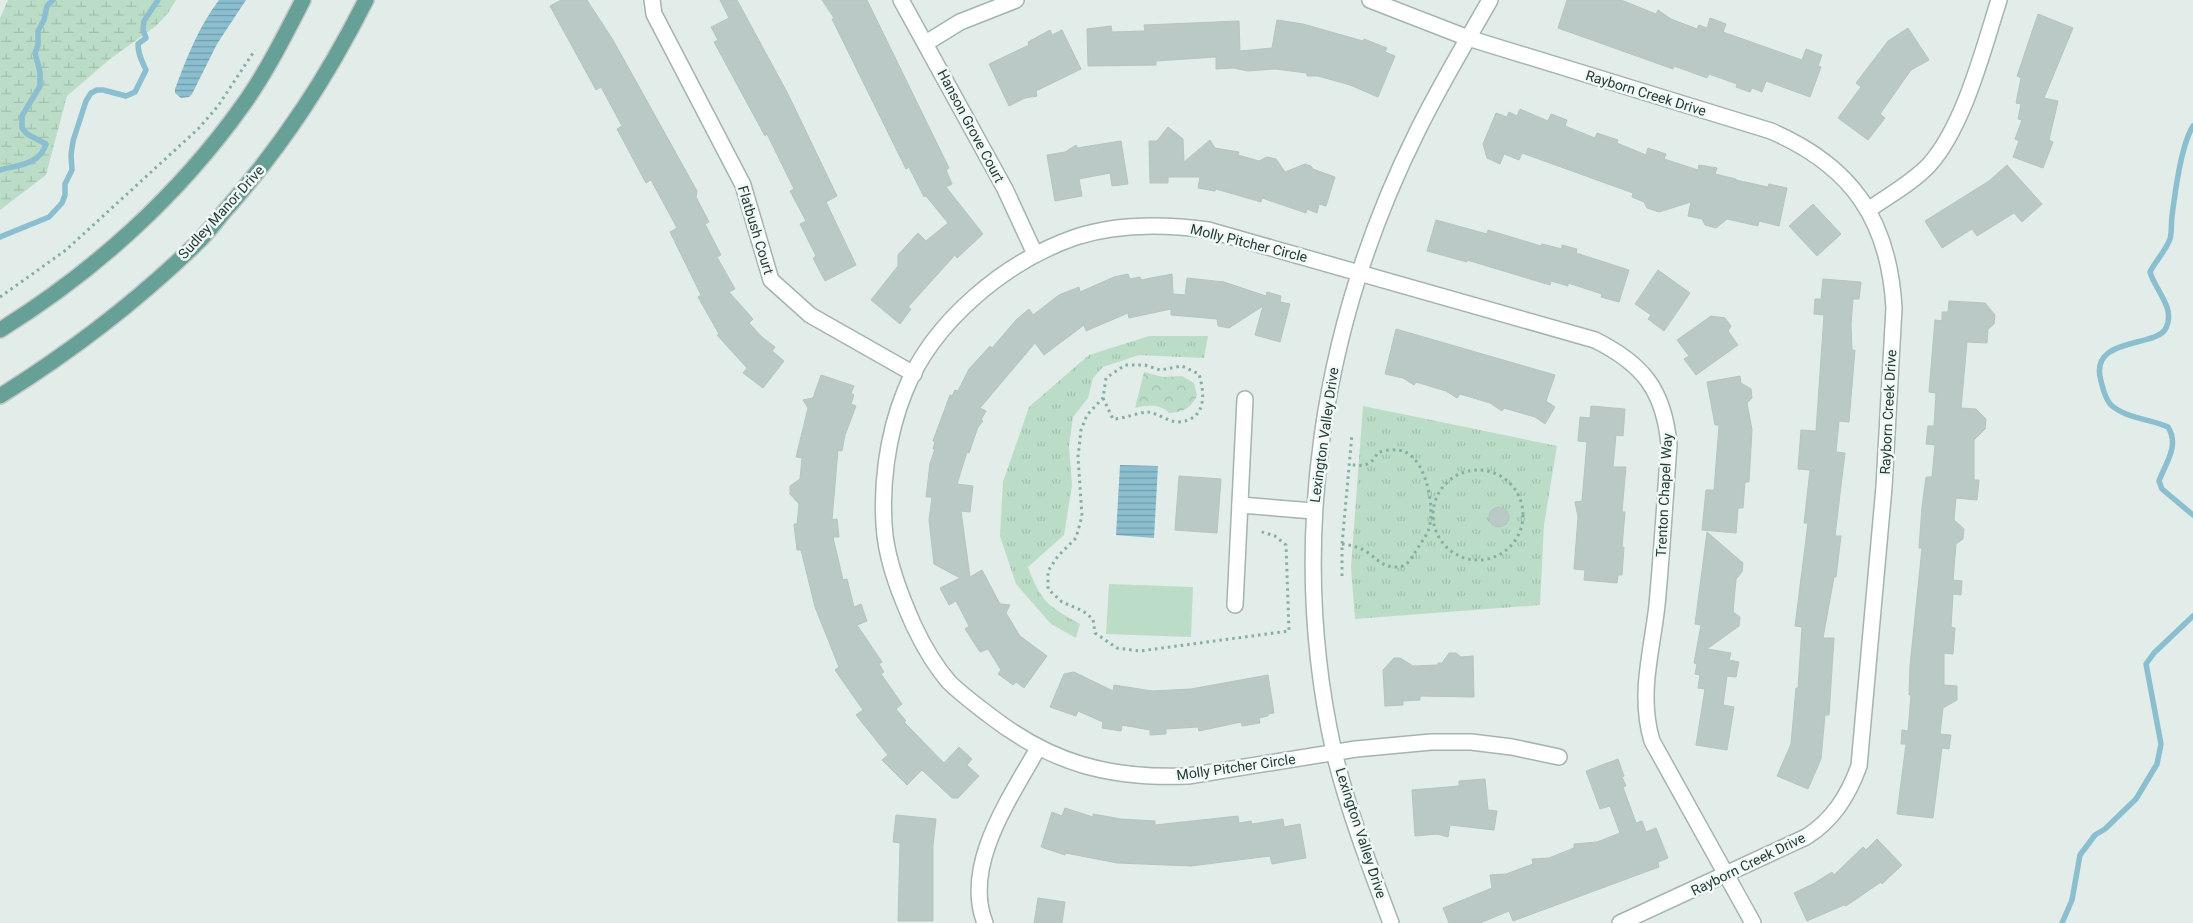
<svg xmlns="http://www.w3.org/2000/svg" width="2193" height="923" font-family="Roboto,sans-serif">
<style>
.grass{fill:url(#grass-tufts)}
.wetland{fill:url(#wetland-marsh)}
.park{fill:url(#park-crowns)}
.garden{fill:#bbddc7}
.water{fill:url(#water-rules)}
.lines{fill:none;stroke-linecap:round;stroke-linejoin:round}
.stream{stroke:#8bbfd0;stroke-width:5.5}
.building{fill:#bac9c5;stroke:#b4c5c0}
.minor-casing{stroke:#a5b4b0;stroke-width:18}
.major-casing{stroke:#c1c8c7;stroke-width:18}
.path{stroke:#83afa5;stroke-width:3;stroke-dasharray:2.5 4;stroke-linecap:butt}
.minor{stroke:#fff;stroke-width:15}
.major{stroke:#67a097;stroke-width:15}
.labels{text-anchor:middle;dominant-baseline:central;stroke-width:5;stroke-linejoin:round;paint-order:stroke}
.street-label{font-size:14px;fill:#223c38;stroke:#f2f8f6}
</style>
<defs>
<pattern id="grass-tufts" width="24" height="20" patternUnits="userSpaceOnUse" patternTransform="scale(1.25)"><rect width="24" height="20" fill="#bbddc7"/><path d="M3 7l-1-3M5 7V3M7 7l1-3M15 17l-1-3M17 17v-4M19 17l1-3" fill="none" stroke="#a0bfac"/></pattern>
<pattern id="wetland-marsh" width="20" height="14" patternUnits="userSpaceOnUse" patternTransform="scale(1.25)"><rect width="20" height="14" fill="#bbddc7"/><path d="M1 5h8M5 5V1M11 12h8M15 12V8" fill="none" stroke="#a0bfac"/></pattern>
<pattern id="park-crowns" width="20" height="18" patternUnits="userSpaceOnUse" patternTransform="scale(1.25)"><rect width="20" height="18" fill="#bbddc7"/><path d="M2 6a3 3 0 1 1 6 0M12 15a3 3 0 1 1 6 0" fill="none" stroke="#a0bfac"/></pattern>
<pattern id="water-rules" width="6" height="5" patternUnits="userSpaceOnUse" patternTransform="scale(1.25)"><rect width="6" height="5" fill="#8bbfd0"/><path d="M0 2.5h6" fill="none" stroke="#719caa"/></pattern>
</defs>
<rect width="100%" height="100%" fill="#e2ece8"/>
<!-- grass -->
<g class="grass">
<path d="M1149 336H1208L1204 358 1139 355 1103 367 1093 378 1088 398 1073 417 1069 446 1072 485 1064 535 1028 567C1041 602 1048 606 1080 624L1076 638 1051 624 1016 584 1000 536 1003 482 1029 407 1089 355Z"/>
<polygon points="1363,406 1557,446 1544,525 1540,605 1355,619 1351,567"/>
</g>
<!-- wetland -->
<polygon class="wetland" points="8,0 176,0 168,13 156,26 110,59 67,96 46,175 0,210 0,18"/>
<!-- park -->
<path class="park" d="M1144 372 1163 377 1182 376 1194 383 1197 396C1190 409 1183 412 1169 413 1160 404 1147 405 1135 408Z"/>
<!-- garden -->
<polygon class="garden" points="1109,584 1193,587 1191,637 1106,634"/>
<!-- water -->
<g class="water">
<path d="M219 0H246L217 44 192 94 189 97 181 98 175 93V89C187 57 198 28 219 0Z"/>
<polygon points="1120,465 1158,466 1154,538 1116,535"/>
</g>
<g class="lines">
<!-- stream -->
<g class="stream">
<path d="M2193 126C2181 145 2175 193 2172 216 2171 224 2172 232 2170 239 2165 252 2156 260 2150 272 2155 290 2176 308 2166 328 2157 348 2088 336 2101 381 2103 389 2105 399 2111 405 2127 419 2151 419 2168 427 2180 446 2165 464 2159 481L2162 489 2193 515"/>
<path d="M0 170C17 165 40 165 46 144L27 134 22 128V116L40 86V72L35 53 38 45V31L44 20 47 6 53 0"/>
<path d="M0 237 49 217 62 203 65 195V184L72 170 71 155 73 141 86 101 91 93 97 90H103L126 96 135 92 146 70C142 61 138 55 138 44L146 38 143 30 144 21 158 0"/>
<polyline points="2062,923 2072,900 2080,855 2095,835 2105,829 2136,799 2157,764 2161,744 2146,664 2154,653 2193,616"/>
</g>
</g>
<!-- building -->
<g class="building">
<polygon points="561,0 587,0 613,40 692,182 697,191 696,197 709,222 705,224 721,255 717,257 735,289 729,292 753,319 749,323 762,337 775,347 772,351 784,361 763,388 743,373 747,368 717,335 719,334 698,297 701,295 670,232 677,228 651,180 646,183 617,129 622,126 601,87 596,90 550,6"/>
<polygon points="720,0 737,0 788,94 837,196 826,202 856,265 825,281 813,258 816,256 800,224 806,221 790,191 794,189 767,134 765,136 714,42 718,40 711,27 729,18"/>
<polygon points="822,0 867,0 949,168 946,170 952,184 946,187 983,234 957,258 955,255 908,307 911,309 900,324 871,300 898,266 898,255 918,233 926,241 948,223 926,196 924,197 909,167 906,169 832,19 834,18"/>
<polygon points="1567,0 1621,0 1656,14 1658,10 1671,19 1697,29 1699,25 1707,28 1710,18 1726,24 1723,32 1802,60 1806,49 1822,55 1818,66 1821,67 1810,97 1766,81 1762,92 1752,88 1750,92 1736,87 1737,84 1709,74 1707,78 1674,66 1673,69 1558,28"/>
<polygon points="2038,14 2073,28 2044,98 2058,101 2049,140 2053,142 2043,168 2013,157 2019,141 2015,139 2022,120 2018,119 2021,104 2016,103 2021,78 2017,76"/>
<polygon points="1277,20 1303,24 1363,41 1364,39 1387,48 1385,52 1395,56 1378,97 1350,85 1318,76 1307,76 1307,73 1275,69 1248,71 1233,68 1216,69 1216,57 1156,61 1156,65 1088,66 1087,29 1111,26 1112,32 1145,31 1144,25 1239,21 1240,51 1272,48"/>
<polygon points="1908,28 1929,60 1911,70 1880,114 1885,118 1868,140 1838,118 1861,87 1856,83 1888,41"/>
<polygon points="1050,30 1052,35 1062,30 1081,69 1036,91 1037,96 1025,98 1009,106 989,64 1029,45 1028,42"/>
<polygon points="1520,109 1548,121 1551,114 1567,120 1565,126 1595,138 1597,133 1618,140 1617,143 1646,155 1648,148 1666,154 1664,159 1698,170 1699,165 1717,168 1715,174 1736,179 1736,180 1768,187 1769,184 1787,188 1779,226 1759,221 1758,226 1727,219 1716,228 1705,225 1702,219 1688,216 1691,202 1659,212 1647,208 1644,202 1632,197 1633,193 1522,153 1519,160 1504,154 1500,164 1487,158 1483,144 1496,113 1507,117 1509,112 1517,116"/>
<polygon points="1168,127 1183,139 1184,162 1210,140 1215,148 1239,152 1238,155 1259,161 1267,157 1276,159 1285,172 1305,164 1311,166 1313,169 1335,177 1326,206 1319,204 1317,213 1307,209 1306,213 1262,198 1261,202 1216,189 1215,191 1198,188 1200,177 1168,177 1168,183 1150,183 1149,141 1157,141"/>
<polygon points="1121,141 1128,184 1112,186 1110,173 1079,179 1082,196 1055,201 1047,155 1065,152 1076,145 1077,148"/>
<polygon points="2007,165 2042,204 2022,222 2014,213 1977,236 1972,229 1942,248 1925,221 1989,181"/>
<polygon points="1813,204 1841,234 1817,256 1789,226"/>
<polygon points="1436,220 1487,234 1488,230 1541,246 1542,244 1562,249 1562,245 1577,249 1576,253 1629,270 1619,302 1601,297 1602,294 1568,283 1568,286 1551,281 1550,285 1467,260 1467,262 1427,251"/>
<polygon points="1658,270 1690,293 1664,331 1648,319 1651,315 1635,304"/>
<polygon points="1128,274 1130,279 1140,277 1141,280 1172,274 1173,294 1185,295 1187,278 1224,282 1266,296 1267,292 1281,296 1280,302 1290,304 1280,342 1255,335 1263,306 1229,328 1218,326 1217,319 1171,315 1171,309 1129,318 1128,313 1086,331 1084,325 1044,355 1035,343 980,408 986,411 981,420 983,421 978,427 969,453 967,452 957,484 973,486 970,512 961,511 970,577 982,570 1000,604 1010,605 1006,613 1020,636 1047,656 1024,688 1016,682 1013,685 998,674 1001,670 988,649 980,652 965,629 969,626 956,601 949,605 940,588 960,578 934,564 929,520 932,497 926,497 930,463 935,449 933,449 935,442 933,441 950,395 952,396 955,390 958,391 969,369 990,346 992,348 1017,319 1029,309 1033,315 1059,295 1079,287 1080,292 1114,277"/>
<polygon points="1823,279 1861,282 1859,299 1853,299 1851,324 1852,350 1855,350 1849,422 1839,421 1836,452 1845,453 1835,536 1841,536 1836,577 1834,577 1823,638 1834,638 1829,715 1825,715 1821,759 1808,789 1777,776 1791,744 1796,688 1798,688 1802,627 1795,626 1808,523 1804,523 1810,470 1798,469 1801,430 1816,431 1824,315 1814,314 1815,299 1821,299"/>
<polygon points="1949,301 1985,303 1995,315 1994,324 1988,329 1987,343 1967,342 1961,408 1976,409 1986,419 1985,429 1974,440 1974,480 1979,480 1977,500 1956,498 1954,520 1964,529 1963,539 1956,544 1953,580 1962,581 1961,595 1953,594 1951,627 1955,628 1953,654 1944,653 1944,685 1957,686 1957,700 1943,708 1940,734 1951,735 1949,749 1942,748 1933,818 1897,814 1906,744 1901,744 1902,730 1908,731 1911,695 1909,695 1910,666 1922,548 1919,548 1922,507 1926,477 1932,477 1935,445 1926,444 1928,426 1934,426 1936,393 1929,392 1935,320 1942,321 1942,312 1948,312"/>
<polygon points="1711,316 1725,318 1731,326 1728,331 1738,345 1696,375 1684,359 1689,356 1677,340"/>
<polygon points="1396,329 1555,375 1546,401 1555,407 1545,424 1535,417 1504,408 1502,411 1490,403 1460,394 1457,398 1446,391 1416,382 1414,385 1403,378 1385,374"/>
<polygon points="821,375 854,386 851,393 854,395 851,404 856,406 845,435 842,451 838,450 832,520 837,519 839,537 833,537 843,580 847,579 854,607 861,604 867,621 857,625 882,662 879,664 884,672 881,674 902,704 896,709 906,721 904,722 944,763 959,747 972,759 967,765 979,776 958,798 952,798 922,770 907,785 882,760 888,755 856,715 863,710 835,670 839,667 815,607 801,550 797,550 794,524 797,524 799,504 790,494 790,486 800,479 802,458 796,457 808,408 803,400 813,398"/>
<polygon points="1740,376 1741,383 1751,389 1752,398 1747,403 1752,430 1749,482 1745,482 1743,508 1738,508 1736,533 1702,530 1706,490 1714,490 1719,425 1715,425 1707,382"/>
<polygon points="1591,406 1625,409 1623,436 1616,435 1613,467 1626,467 1622,512 1625,512 1622,547 1624,547 1622,575 1618,575 1617,583 1584,580 1585,570 1574,569 1578,517 1575,502 1582,501 1587,442 1578,441 1580,417 1590,418"/>
<polygon points="1179,476 1221,479 1217,533 1175,530"/>
<circle cx="1499" cy="517" r="10"/>
<polygon points="1707,532 1743,563 1742,572 1736,579 1733,612 1740,617 1739,626 1707,649 1731,653 1729,660 1739,662 1736,677 1727,676 1723,705 1734,707 1727,750 1696,745 1705,689 1698,688 1700,675 1695,674 1697,664 1694,663 1701,625 1695,624"/>
<polygon points="1449,653 1456,653 1461,657 1473,656 1474,697 1420,696 1420,700 1403,701 1403,705 1385,706 1383,670 1394,658 1400,658 1413,666 1438,665 1438,663 1442,663"/>
<polygon points="1074,672 1113,691 1114,685 1152,691 1191,689 1268,675 1274,713 1268,714 1268,716 1259,718 1260,723 1242,726 1241,722 1199,731 1198,727 1166,729 1166,734 1150,735 1150,730 1122,725 1121,731 1102,728 1103,722 1078,711 1076,716 1050,707 1064,674"/>
<polygon points="1618,759 1624,776 1622,777 1626,786 1623,787 1636,823 1642,821 1646,832 1656,828 1668,858 1658,862 1659,867 1513,921 1509,911 1480,923 1449,923 1443,908 1492,888 1490,875 1506,874 1533,864 1532,859 1549,858 1574,848 1574,844 1597,842 1620,833 1610,806 1600,809 1586,771"/>
<polygon points="1485,779 1488,810 1497,811 1494,830 1450,825 1448,837 1437,834 1415,836 1412,790 1459,786 1459,781"/>
<polygon points="1065,808 1093,817 1093,814 1121,819 1155,821 1155,825 1238,816 1239,823 1251,821 1252,824 1283,819 1284,827 1300,824 1306,858 1272,864 1270,856 1191,866 1117,863 1066,853 1065,855 1041,847 1052,812 1062,816"/>
<polygon points="896,815 936,819 933,846 933,921 898,921 900,843 893,842"/>
<polygon points="1877,839 1902,865 1882,884 1881,882 1846,906 1844,905 1807,921 1794,893 1813,884 1832,872 1834,875 1863,847 1866,850"/>
<polygon points="1038,898 1065,902 1062,923 1034,923"/>
</g>
<g class="lines">
<!-- minor casing -->
<g class="minor-casing">
<g id="minor">
<polyline points="652,0 654,14 743,185 771,280 810,315 914,374"/>
<polyline points="901,0 1005,189 1035,254"/>
<path d="M1370 0 1468 38 1771 131C1852 166 1889 220 1894 308L1884 487 1859 766C1848 796 1833 820 1806 837L1620 923"/>
<polyline points="926,43 960,22 1016,0"/>
<path d="M1868 210C1888 196 1912 183 1929 165 1964 126 1983 50 1999 0"/>
<polyline points="1240,505 1314,511"/>
<polyline points="1235,605 1245,399"/>
<path d="M1559 757 1512 747 1471 742H1431L1356 749 1188 776C1110 779 1052 764 989 715 976 705 961 694 949 682 935 666 923 645 914 626 901 597 889 567 885 536 880 489 887 435 905 391 933 321 1006 261 1076 237 1119 223 1164 224 1208 230L1595 340C1643 364 1664 390 1669 445 1665 498 1662 552 1657 605 1652 652 1638 694 1652 741L1753 923"/>
<path d="M985 923C962 865 1011 797 1038 748"/>
<path d="M1391 923C1370 867 1348 810 1334 752 1287 543 1322 323 1417 132 1439 87 1465 44 1490 0"/>
</g>
</g>
<!-- major casing -->
<g class="major-casing">
<g id="major">
<path d="M0 330C94 272 179 195 243 105 266 73 285 35 303 0"/>
<path d="M0 396C69 353 136 302 195 245 208 233 218 218 230 205 286 140 327 77 366 0"/>
</g>
</g>
<!-- path -->
<g class="path">
<polyline points="0,297 66,250 198,129 218,106 255,50"/>
<path d="M1103 398 1113 419C1124 419 1139 412 1148 412 1158 413 1168 422 1178 422 1207 420 1205 394 1199 374L1182 366 1160 370 1145 365H1125L1106 378 1103 398 1087 415 1081 430 1078 457 1082 516 1076 538 1058 556 1048 571V589L1062 602 1083 611 1093 619 1095 633 1117 648 1140 651 1289 631 1286 545 1275 536 1259 531"/>
<circle cx="1478" cy="515" r="45"/>
<path d="M1342 544C1351 545 1359 547 1367 552 1377 559 1384 568 1397 567 1408 567 1411 558 1416 551 1420 544 1425 538 1428 531 1436 511 1427 461 1405 452 1399 449 1384 449 1378 453 1376 454 1376 457 1374 459 1366 467 1359 466 1349 464"/>
<polyline points="1342,576 1342,544 1352,434"/>
</g>
<!-- minor -->
<use href="#minor" class="minor"/>
<!-- major -->
<use href="#major" class="major"/>
</g>
<g class="labels">
<!-- street labels -->
<g class="street-label">
<text transform="translate(1646 93) rotate(17)">Rayborn Creek Drive</text>
<text transform="translate(971 126) rotate(62)">Hanson Grove Court</text>
<text transform="translate(221 212) rotate(-48)">Sudley Manor Drive</text>
<text transform="translate(756 230) rotate(73)">Flatbush Court</text>
<text transform="translate(1249 243) rotate(14)">Molly Pitcher Circle</text>
<text transform="translate(1888 412) rotate(-87)">Rayborn Creek Drive</text>
<text transform="translate(1324 435) rotate(-82)">Lexington Valley Drive</text>
<text transform="translate(1664 495) rotate(-87)">Trenton Chapel Way</text>
<text transform="translate(1236 767) rotate(-8)">Molly Pitcher Circle</text>
<text transform="translate(1361 833) rotate(72)">Lexington Valley Drive</text>
<text transform="translate(1748 864) rotate(-26)">Rayborn Creek Drive</text>
</g>
</g>
</svg>
